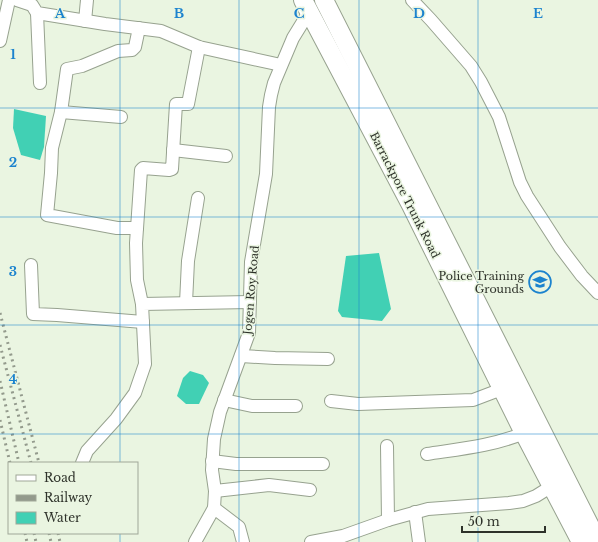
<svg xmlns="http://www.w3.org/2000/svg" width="598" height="542" font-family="'Libre Baskerville',serif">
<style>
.water{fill:#41d0b4}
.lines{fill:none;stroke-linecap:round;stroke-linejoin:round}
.street-casing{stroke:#97a28f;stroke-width:14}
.primary-casing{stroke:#97a28f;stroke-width:20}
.street{stroke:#fff;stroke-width:12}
.primary{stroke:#fff;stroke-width:18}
.rail{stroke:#939a8c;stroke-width:3;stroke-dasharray:2 4;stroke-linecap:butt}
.grid{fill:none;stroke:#1c83ce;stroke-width:1;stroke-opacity:0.55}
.labels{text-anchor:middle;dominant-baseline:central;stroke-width:3;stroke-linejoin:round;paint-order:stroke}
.street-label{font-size:11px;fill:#2e322a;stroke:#eaf5e1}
.poi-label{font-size:11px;fill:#2e322a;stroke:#eaf5e1;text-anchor:end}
.grid-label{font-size:13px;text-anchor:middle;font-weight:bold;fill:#1c83ce;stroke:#eaf5e1;stroke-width:3;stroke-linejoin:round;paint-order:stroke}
</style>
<rect width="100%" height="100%" fill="#eaf5e1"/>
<!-- water -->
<g class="water">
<polygon points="14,109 46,116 44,147 40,160 21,155 13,128"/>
<polygon points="379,253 391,309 382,321 342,317 338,311 346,256"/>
<polygon points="190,371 203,375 209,383 199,404 186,404 177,396 183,378"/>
</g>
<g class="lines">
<!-- street casing -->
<g class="street-casing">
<g id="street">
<polyline points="17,0 32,5 37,13 105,24 161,31 199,47 281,65"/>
<polyline points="412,0 431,20 471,66 481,82 499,117 520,182 527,196 560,247 582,276 598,293"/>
<polyline points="37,13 40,83"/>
<polyline points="85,21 87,0"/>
<polyline points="0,41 9,0"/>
<polyline points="61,112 121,117"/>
<polyline points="173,150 226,156"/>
<polyline points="137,228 117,228 47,215 51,173 52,148 61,112 67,69 82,66 118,51 132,50 135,47 139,28"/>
<polyline points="31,265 33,314 57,315 143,322"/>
<polyline points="186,303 188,261 198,198"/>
<polyline points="142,304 137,280 136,243 141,170 143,168 169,170 172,169 176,104 188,104 199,47"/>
<polyline points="241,356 275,358 328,359"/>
<polyline points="224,400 252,406 296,406"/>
<polyline points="331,401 358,404 473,400 502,389"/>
<polyline points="387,446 388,520"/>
<path d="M427 454C460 449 493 446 524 433"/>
<polyline points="212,461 236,464 323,464"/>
<polyline points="82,463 87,451 116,419 135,393 145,364 142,304 250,302"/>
<polyline points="215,491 269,485 310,490"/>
<polyline points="214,508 239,527 243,542"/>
<polyline points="415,512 419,542"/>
<polyline points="195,542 214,508 215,491 212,470 214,439 220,412 249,333 251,262 266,174 269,107 271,95 274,83 293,38 309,12"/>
<polyline points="311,542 343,536 388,520 428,509 509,503 523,501 536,496 552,486"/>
</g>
</g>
<!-- primary casing -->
<g class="primary-casing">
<g id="primary">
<polyline points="303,0 411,205 524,433 581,542"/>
<polyline points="324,0 598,542"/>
</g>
</g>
<!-- street -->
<use href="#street" class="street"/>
<!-- primary -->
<use href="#primary" class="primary"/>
<!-- rail -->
<g class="rail">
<polyline points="0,313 39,463"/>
<polyline points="0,345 31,463"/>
<polyline points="0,381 19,463"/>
<polyline points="0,420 10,463"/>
<polyline points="25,533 27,542"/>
<polyline points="34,533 36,542"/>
<polyline points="49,533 51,542"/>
<polyline points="58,533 60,542"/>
</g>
</g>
<!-- grid -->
<path class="grid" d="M120 0V463M239 0V542M359 0V542M478 0V542M0 108H598M0 217H598M0 325H598M0 434H598M120 533V542"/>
<!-- icons -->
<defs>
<g id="university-ring" transform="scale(1.15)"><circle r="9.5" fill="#eaf5e1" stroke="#1c83ce" stroke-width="1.5"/><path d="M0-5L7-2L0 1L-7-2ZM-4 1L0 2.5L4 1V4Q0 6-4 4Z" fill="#1c83ce"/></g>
</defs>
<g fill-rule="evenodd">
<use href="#university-ring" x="540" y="282"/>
</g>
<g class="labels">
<!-- street labels -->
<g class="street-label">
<text transform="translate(405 195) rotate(63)">Barrackpore Trunk Road</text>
<text transform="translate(251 290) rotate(-85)">Jogen Roy Road</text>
</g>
<!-- poi labels -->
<g class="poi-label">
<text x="524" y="276">Police Training<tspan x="524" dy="13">Grounds</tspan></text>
</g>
</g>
<g class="grid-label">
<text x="60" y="18">A</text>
<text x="179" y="18">B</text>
<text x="299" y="18">C</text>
<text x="419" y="18">D</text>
<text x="538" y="18">E</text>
<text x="13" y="59">1</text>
<text x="13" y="167">2</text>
<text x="13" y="276">3</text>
<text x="13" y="384">4</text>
</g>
<!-- legend -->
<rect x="8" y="462" width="130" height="72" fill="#eaf5e1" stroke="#9fa798"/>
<rect x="16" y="475" width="20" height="6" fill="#ffffff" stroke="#9fa798"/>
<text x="44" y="482" font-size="12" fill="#2e322a">Road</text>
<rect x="16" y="495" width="20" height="6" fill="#939a8c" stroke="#9fa798"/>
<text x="44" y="502" font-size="12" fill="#2e322a">Railway</text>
<rect x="16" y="512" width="20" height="12" fill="#41d0b4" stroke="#9fa798"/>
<text x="44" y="522" font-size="12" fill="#2e322a">Water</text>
<!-- scale -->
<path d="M462 526v6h83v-6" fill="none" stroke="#2e322a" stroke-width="2"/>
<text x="468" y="526" font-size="12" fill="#2e322a" stroke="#eaf5e1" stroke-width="3" paint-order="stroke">50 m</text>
</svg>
